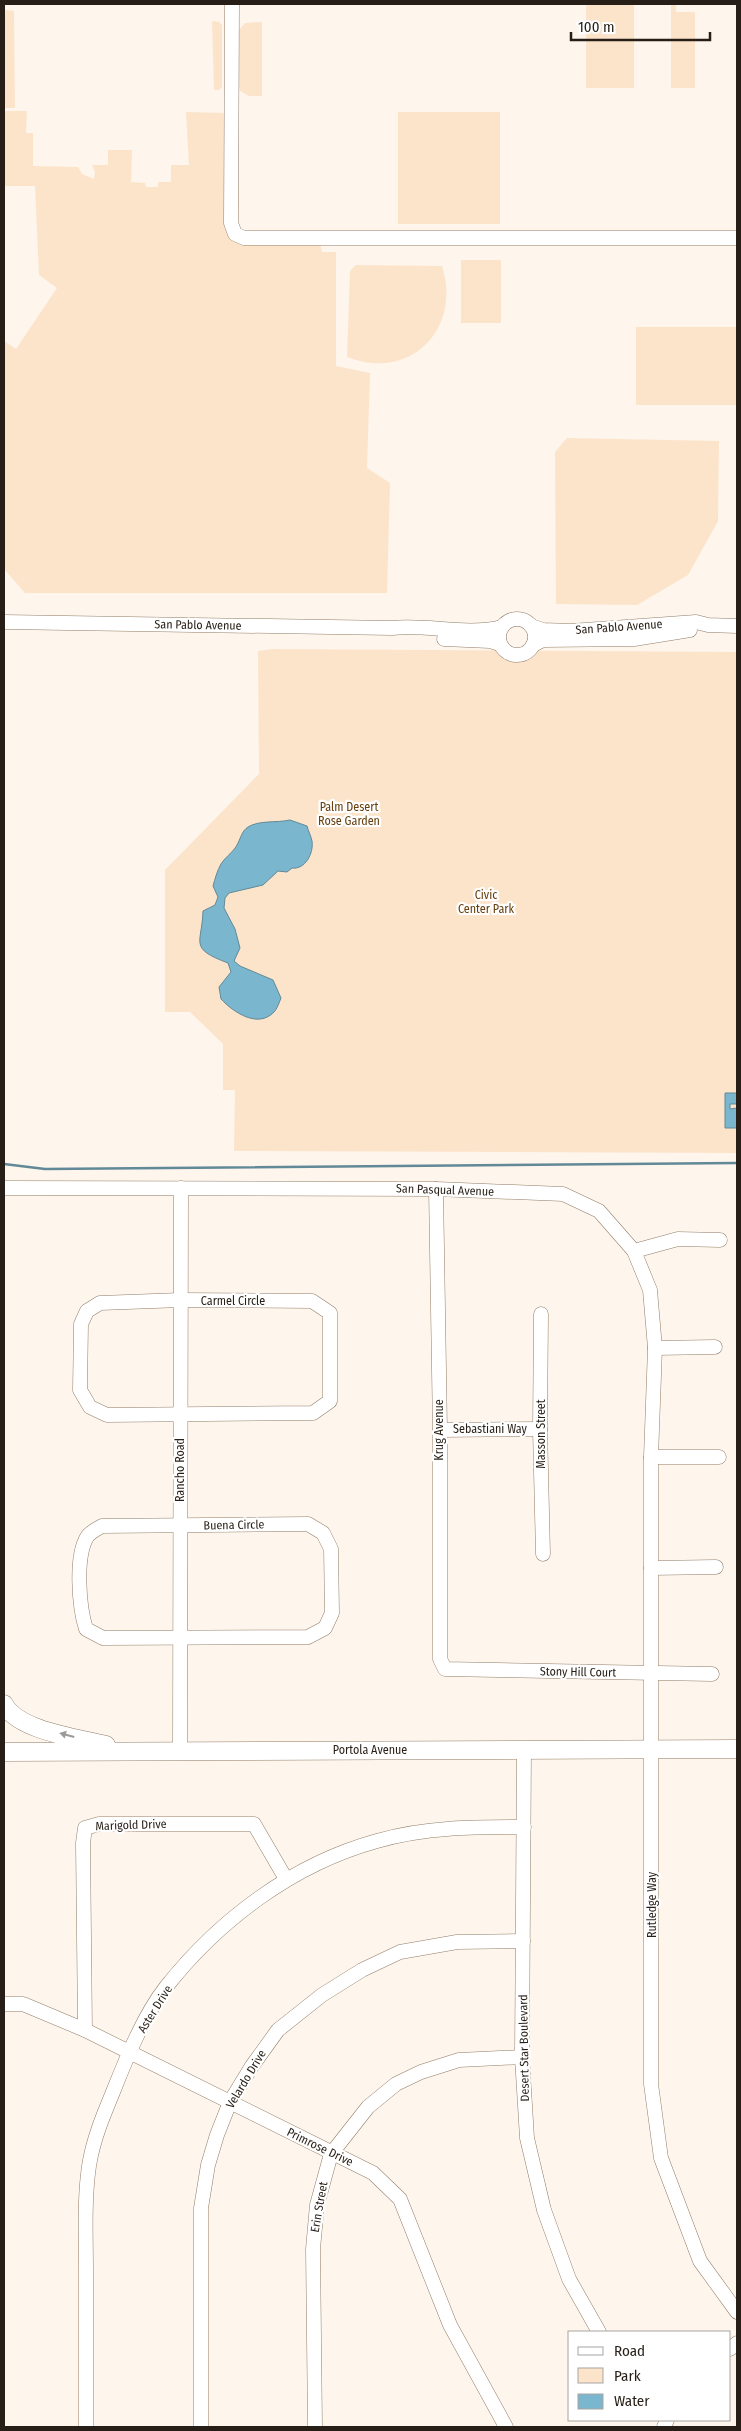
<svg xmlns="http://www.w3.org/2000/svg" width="741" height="2431" font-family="'Fira Sans Condensed',sans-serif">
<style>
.green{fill:#fce4cb}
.water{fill:#7ab7ce;stroke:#618997}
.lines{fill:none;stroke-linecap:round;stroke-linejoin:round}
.stream{stroke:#618997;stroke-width:2.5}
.minor-casing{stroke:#927e69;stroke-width:15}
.major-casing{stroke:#927e69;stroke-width:19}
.minor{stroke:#fff;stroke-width:14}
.major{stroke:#fff;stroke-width:18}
.oneway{fill:#9e9a97}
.labels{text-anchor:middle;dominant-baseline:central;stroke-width:4.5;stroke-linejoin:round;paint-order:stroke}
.street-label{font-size:12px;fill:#271f17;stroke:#fff}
.park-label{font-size:12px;fill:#66400e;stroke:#fff}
</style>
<rect width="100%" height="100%" fill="#fef5ec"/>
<!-- green -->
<g class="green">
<rect x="586" y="4" width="48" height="84"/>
<polygon points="671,4 676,4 676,12 695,12 695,88 671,88"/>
<polygon points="4,10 14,11 15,108 4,108"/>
<polygon points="212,21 219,22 222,25 222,87 219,90 214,90"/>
<polygon points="262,22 262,96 249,96 240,91 239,86 239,30 245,23"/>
<polygon points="4,111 27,111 26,133 33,133 33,166 78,167 82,174 94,179 95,172 92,165 108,165 108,150 132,150 131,182 145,183 146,187 158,187 158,182 171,182 171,165 189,165 186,112 224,113 225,219 228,234 320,243 322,252 336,252 336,366 370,373 367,468 390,483 387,593 25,593 4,569 4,341 16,349 57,288 39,275 35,186 4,186"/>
<rect x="398" y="112" width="102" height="112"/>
<rect x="461" y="260" width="40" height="63"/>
<path d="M356 265 442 266C462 329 410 382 347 357L350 271Z"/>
<rect x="636" y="327" width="101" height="78"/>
<polygon points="567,438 719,441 718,521 688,575 637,605 556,604 555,452"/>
<polygon points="273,649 737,652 737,1153 234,1151 235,1090 223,1090 223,1044 190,1012 165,1012 165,870 259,774 258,651"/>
</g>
<!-- water -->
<g class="water">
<path d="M290 820 307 826C308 830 311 836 312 841 314 853 305 870 292 868L287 872 278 871 263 885 229 893 225 898 224 908 235 929 240 948 234 961 240 966 273 980 281 998C279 1003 277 1009 274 1012 258 1029 233 1012 221 999L219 987 231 972 228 963C188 948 202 944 203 911L215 905 218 897 213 886C215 879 217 871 221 864 226 856 234 852 238 843 241 837 242 831 248 827 259 820 277 823 290 820Z"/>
<polygon points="725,1093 737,1093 737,1104 730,1104 730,1109 737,1108 737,1128 725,1128"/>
</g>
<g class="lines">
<!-- stream -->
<polyline class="stream" points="4,1164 45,1169 737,1163"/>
<!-- minor casing -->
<g class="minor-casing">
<g id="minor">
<polyline points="232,4 231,223 235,234 244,238 737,238"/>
<circle cx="517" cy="637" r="18"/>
<path d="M4 622 392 628C428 624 465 636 502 627"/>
<polyline points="531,626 543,630 571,631 696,622 708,625 737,626"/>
<polyline points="444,639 490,641 500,644"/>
<polyline points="533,645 543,640 634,639 690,630"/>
<polyline points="4,1188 436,1189 563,1194 599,1211 634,1251 650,1290 655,1348 651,1457 651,2084 661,2158 700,2261 737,2312"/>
<polyline points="436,1189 440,1430 440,1659 445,1669 712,1674"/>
<polyline points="634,1251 678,1239 720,1240"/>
<polygon points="181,1300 312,1301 330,1313 330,1401 313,1413 107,1415 90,1407 80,1390 81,1324 87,1311 100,1303"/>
<polyline points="541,1314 540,1429 543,1554"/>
<polyline points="655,1348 715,1347"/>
<polyline points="440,1430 540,1429"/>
<polyline points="651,1457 719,1457"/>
<path d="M308 1524 323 1533 331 1549 332 1613 325 1628 308 1637 103 1638 86 1629C79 1607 75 1557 87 1537 90 1532 97 1529 102 1526Z"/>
<polyline points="651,1568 716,1567"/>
<polyline points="524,1750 522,2057 527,2138 544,2210 569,2279 599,2332"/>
<polyline points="180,1752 181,1188"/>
<polyline points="4,2004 23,2004 85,2030 373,2173 400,2199 450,2325 506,2427"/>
<polyline points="85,2030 83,1843 85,1828 99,1824 254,1824 286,1879"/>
<polyline points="730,2349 737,2343"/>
<path d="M86 2427C86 2375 86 2323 86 2271 86 2236 84 2201 89 2166 93 2140 103 2116 113 2092 126 2059 144 2015 166 1987 219 1920 293 1864 377 1841 425 1827 474 1827 524 1827"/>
<polyline points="201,2427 201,2208 208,2165 217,2135 230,2102 252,2066 278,2030 322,1995 362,1970 400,1952 457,1942 523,1941"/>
<polyline points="315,2427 313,2249 317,2205 331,2154 368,2107 396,2084 421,2072 459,2060 522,2057"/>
<polyline points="664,2427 667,2420"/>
</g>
</g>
<!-- major casing -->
<g class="major-casing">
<g id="major">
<path d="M4 1704C18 1731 78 1738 106 1745"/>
<polyline points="4,1752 737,1749"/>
</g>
</g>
<!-- minor -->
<use href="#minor" class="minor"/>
<!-- major -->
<use href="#major" class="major"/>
</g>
<!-- one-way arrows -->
<defs><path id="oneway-solid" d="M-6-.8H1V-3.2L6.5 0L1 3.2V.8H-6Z" transform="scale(1.25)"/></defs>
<use class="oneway" href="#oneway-solid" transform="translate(67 1735) rotate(-165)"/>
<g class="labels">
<!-- street labels -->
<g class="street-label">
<text transform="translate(198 625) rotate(1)">San Pablo Avenue</text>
<text transform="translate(619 627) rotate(-4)">San Pablo Avenue</text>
<text transform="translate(445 1190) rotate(2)">San Pasqual Avenue</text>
<text x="233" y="1301">Carmel Circle</text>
<text x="490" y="1429">Sebastiani Way</text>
<text transform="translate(439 1430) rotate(-90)">Krug Avenue</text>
<text transform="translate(541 1434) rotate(-90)">Masson Street</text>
<text transform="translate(180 1470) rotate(-90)">Rancho Road</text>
<text transform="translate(234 1525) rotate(-1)">Buena Circle</text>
<text transform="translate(578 1672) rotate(1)">Stony Hill Court</text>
<text x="370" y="1750">Portola Avenue</text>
<text transform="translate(131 1825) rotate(-2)">Marigold Drive</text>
<text transform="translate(652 1905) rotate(-90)">Rutledge Way</text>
<text transform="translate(155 2009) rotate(-58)">Aster Drive</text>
<text transform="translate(524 2048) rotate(-91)">Desert Star Boulevard</text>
<text transform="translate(246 2079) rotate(-59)">Velardo Drive</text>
<text transform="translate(320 2147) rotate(26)">Primrose Drive</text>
<text transform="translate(319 2207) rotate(-80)">Erin Street</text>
</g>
<!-- park labels -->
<g class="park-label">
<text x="349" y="807">Palm Desert<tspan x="349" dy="14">Rose Garden</tspan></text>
<text x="486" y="895">Civic<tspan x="486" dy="14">Center Park</tspan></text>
</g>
</g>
<!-- border -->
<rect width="741" height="2431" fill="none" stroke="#271f17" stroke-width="10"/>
<!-- legend -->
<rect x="568" y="2331" width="162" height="90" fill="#ffffff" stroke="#a9a5a2"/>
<rect x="578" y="2347" width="25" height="8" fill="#ffffff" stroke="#a9a5a2"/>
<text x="614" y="2356" font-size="15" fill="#271f17">Road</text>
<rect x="578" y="2368" width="25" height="15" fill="#fce4cb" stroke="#a9a5a2"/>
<text x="614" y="2381" font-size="15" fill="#271f17">Park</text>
<rect x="578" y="2394" width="25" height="15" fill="#7ab7ce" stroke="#a9a5a2"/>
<text x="614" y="2406" font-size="15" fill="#271f17">Water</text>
<!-- scale -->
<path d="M571 32v8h139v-8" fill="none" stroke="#271f17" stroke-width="2.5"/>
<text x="578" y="32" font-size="15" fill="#271f17" stroke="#ffffff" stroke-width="4" paint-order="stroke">100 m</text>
</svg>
